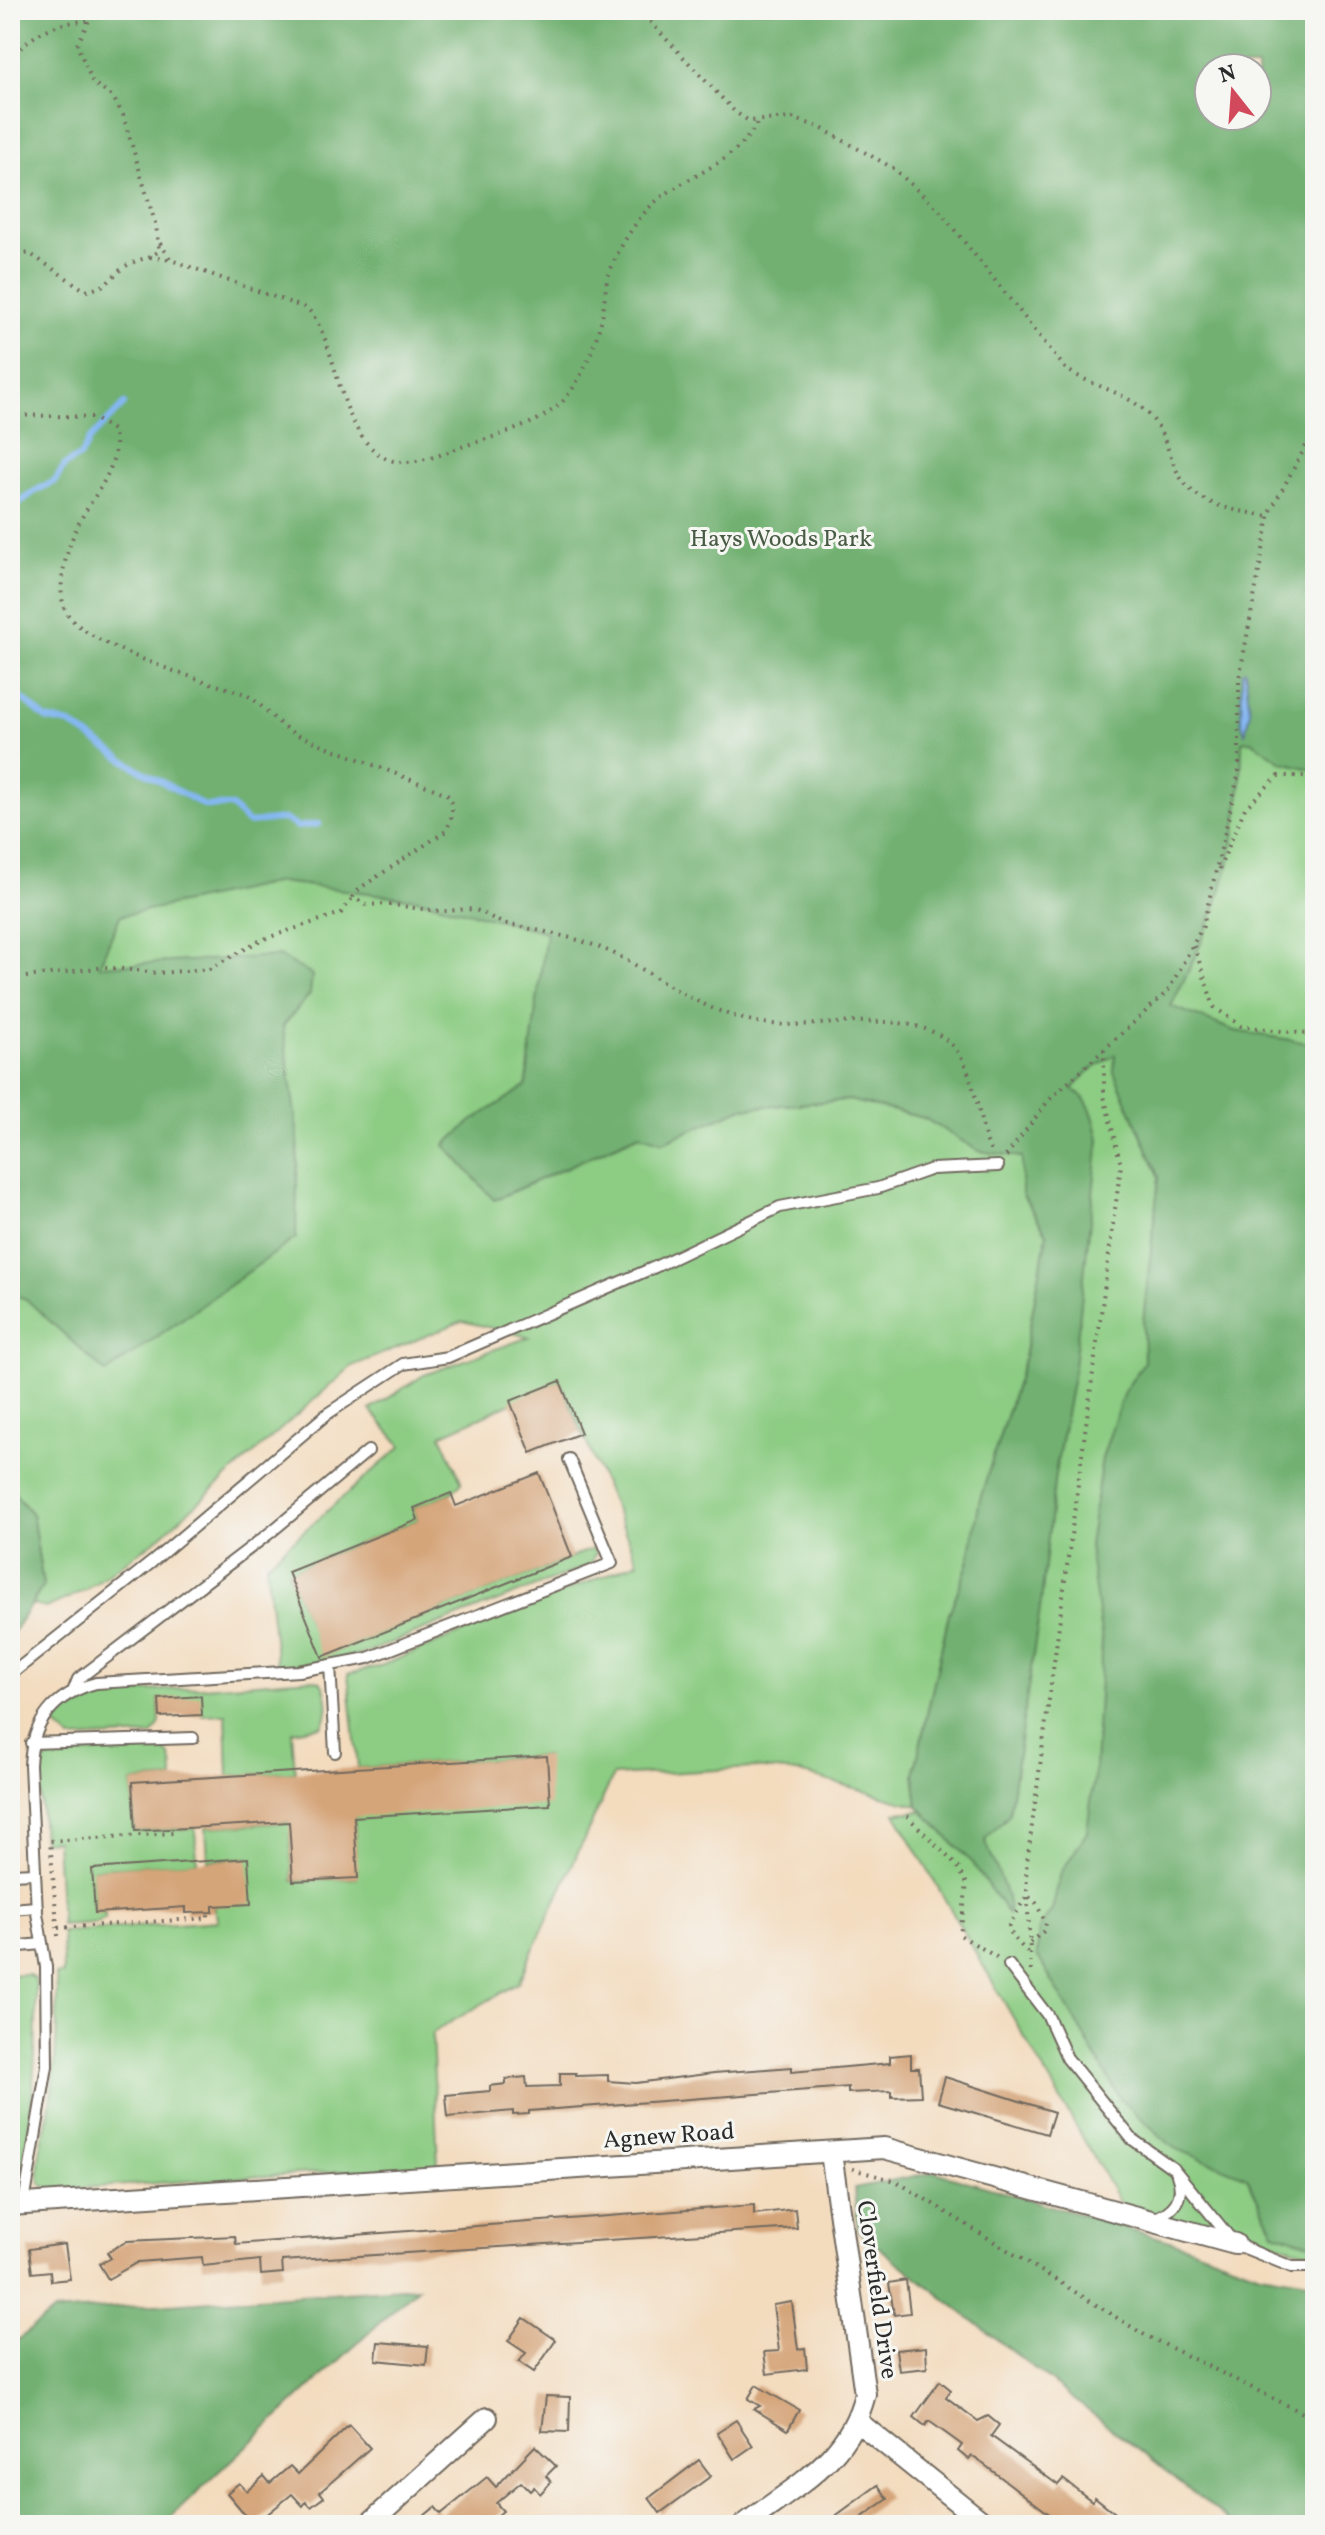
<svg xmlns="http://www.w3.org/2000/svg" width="1325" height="2535" font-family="Vollkorn,serif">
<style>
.green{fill:#8ccc83;stroke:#5c7c57;stroke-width:2;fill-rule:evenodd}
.forest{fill:#71b071;stroke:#4e6e4e;stroke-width:2;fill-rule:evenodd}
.water{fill:#85b7f2;stroke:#58718e;stroke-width:2}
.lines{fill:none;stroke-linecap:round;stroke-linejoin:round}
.stream{stroke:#85b7f2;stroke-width:6}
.building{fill:#d5a57a}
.service-casing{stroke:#71695e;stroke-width:14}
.minor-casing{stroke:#71695e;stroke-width:24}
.path{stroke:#71695e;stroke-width:4;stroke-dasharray:2 6;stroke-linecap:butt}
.service{stroke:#fff;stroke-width:10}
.minor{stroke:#fff;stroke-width:20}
.labels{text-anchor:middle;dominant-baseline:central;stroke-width:6;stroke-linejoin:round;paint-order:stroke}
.park-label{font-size:24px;fill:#485b45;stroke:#f6f6f2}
.street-label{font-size:24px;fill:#2b2b2b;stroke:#f6f6f2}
</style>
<rect width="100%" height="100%" fill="#f6f6f2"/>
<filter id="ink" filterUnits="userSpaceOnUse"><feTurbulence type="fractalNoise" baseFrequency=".0125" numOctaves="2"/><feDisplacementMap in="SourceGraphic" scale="16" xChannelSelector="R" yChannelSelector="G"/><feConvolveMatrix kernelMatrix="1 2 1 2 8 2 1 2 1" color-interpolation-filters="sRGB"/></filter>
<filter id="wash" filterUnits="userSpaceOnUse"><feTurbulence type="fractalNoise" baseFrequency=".006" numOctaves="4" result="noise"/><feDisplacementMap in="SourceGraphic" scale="32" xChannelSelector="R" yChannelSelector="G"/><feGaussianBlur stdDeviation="1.8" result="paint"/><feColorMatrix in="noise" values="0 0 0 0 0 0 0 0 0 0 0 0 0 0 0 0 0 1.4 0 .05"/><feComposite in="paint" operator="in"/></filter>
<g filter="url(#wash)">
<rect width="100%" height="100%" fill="#f3dbbe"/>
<!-- green -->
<g class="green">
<path d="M10 10H1315V2253L1122 2206 895 1813 987 1807 1099 1139 657 1058 494 1200 640 1134 663 1142 742 1108 849 1100 924 1118 979 1151 1022 1157V1194L1047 1234 1023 1363 980 1499 968 1564 949 1614 914 1774 918 1806 797 1772 753 1768 613 1776 518 1983 432 2033 438 2165 50 2190 41 2184C33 2162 47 2128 50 2105 56 2062 59 2018 56 1975L63 1974 62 1932 218 1921 213 1906 248 1858 208 1860 206 1827 296 1822 290 1835 293 1881 357 1878 354 1817 547 1756 358 1768 348 1674 380 1666 638 1562 560 1381 441 1435 462 1483 451 1493 414 1508 418 1520 288 1572 323 1656 592 1549 596 1553 590 1565 365 1653 326 1662 277 1666 266 1564 402 1446 370 1410 424 1375 529 1337 462 1321 352 1366 156 1540 84 1591 46 1608 32 1605 43 1585 32 1514 10 1488ZM1209 68H1257V116H1209Z"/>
<path d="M311 1679 320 1681C329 1694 330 1713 322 1726L292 1731 295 1772 228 1776 226 1714 202 1715 159 1699 160 1724 152 1735 71 1739 56 1726 59 1713 92 1695Z"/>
<path d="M152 1747C173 1749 173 1761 173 1779L132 1782 135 1831 195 1828 197 1862 93 1869 95 1913 105 1912V1918L96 1923 61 1925 56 1840 43 1841 39 1774 42 1763 61 1751Z"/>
<path d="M27 1974 35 1978C39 2012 33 2171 10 2190V1975Z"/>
</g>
<!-- forest -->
<g class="forest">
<path d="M10 10H1315V770L1282 762 1251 741 1242 742C1242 849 1219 912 1171 1006L1235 1031 1315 1044V2245L1274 2232 1247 2177 1174 2148 1121 2100 1037 1955 1039 1928 1052 1910 1061 1873 1087 1832 1095 1767 1102 1641 1089 1546 1102 1458 1124 1392 1144 1362 1143 1322 1159 1176 1114 1072 1115 1055 1088 1072 1073 1089C1092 1101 1094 1118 1099 1139L1073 1376 1055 1474 1041 1602 1009 1815 985 1839C991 1859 1012 1897 1008 1914L972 1863 918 1806 914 1774 949 1614 968 1564 980 1499 1023 1363 1047 1234 1022 1194V1157L979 1151 924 1118 849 1100 743 1108 663 1142 639 1134 494 1200 445 1145 472 1121 526 1086 546 932 417 899 279 882 120 916 99 966 279 956 312 975 310 994 283 1026 298 1137 296 1238 106 1373 26 1299 10 1293ZM1209 68H1257V116H1209Z"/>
<polygon points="10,1488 32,1514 43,1586 10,1637"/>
<polygon points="935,2172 1184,2245 1260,2273 1315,2282 1315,2525 1235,2525 858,2231 854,2188"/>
<polygon points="418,2287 171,2517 169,2525 10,2525 10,2346 53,2312"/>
</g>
<!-- water -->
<polygon class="water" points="1245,670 1250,712 1245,734 1241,719 1242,672"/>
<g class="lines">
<!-- stream -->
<g class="stream">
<polyline points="10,510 35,491 55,481 65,465 81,455 90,439 124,404"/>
<polyline points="10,688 46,719 70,724 135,767 205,806 231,806 248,823 284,819 298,827 319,824"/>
</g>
</g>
<g id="blocks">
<!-- building -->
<g class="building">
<polygon points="560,1381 581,1433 531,1453 510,1401"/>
<polygon points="539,1473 572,1557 322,1657 288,1572 418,1520 414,1508 451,1493 456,1506"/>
<polygon points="201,1696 202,1715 160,1717 159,1699"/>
<polygon points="547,1756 550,1805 354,1817 358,1878 293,1881 289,1822 135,1831 132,1782"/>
<polygon points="248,1858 251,1904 213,1906 213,1912 186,1913 186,1907 95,1913 92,1869"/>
<polygon points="911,2054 911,2068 919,2068 921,2096 892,2097 892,2091 848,2093 848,2087 529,2111 529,2114 513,2115 513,2111 448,2117 446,2095 490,2091 490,2086 506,2084 506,2079 526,2077 527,2087 560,2086 560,2073 576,2073 576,2076 608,2075 608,2081 636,2083 714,2073 792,2067 792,2072 890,2063 890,2056"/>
<polygon points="945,2077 1054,2112 1047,2134 938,2102"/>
<polygon points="754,2205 754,2214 795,2209 797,2228 282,2261 283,2273 261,2275 260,2260 203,2266 202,2257 138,2262 108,2279 99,2264 111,2258 107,2252 127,2241 235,2236 236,2244"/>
<polygon points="65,2244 70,2279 51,2281 50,2271 32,2273 29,2249"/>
<polygon points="906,2280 910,2313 894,2315 889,2283"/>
<polygon points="792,2302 798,2349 805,2348 807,2369 767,2374 764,2352 779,2351 773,2305"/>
<polygon points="524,2318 556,2340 534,2372 519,2362 526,2353 508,2341"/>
<polygon points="378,2342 428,2346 426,2365 376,2360"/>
<polygon points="926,2347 927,2368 899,2371 896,2350"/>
<polygon points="940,2381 951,2390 946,2397 978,2421 988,2416 999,2425 991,2436 1058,2485 1063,2479 1092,2501 1095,2497 1130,2525 1064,2525 986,2466 972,2456 969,2460 958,2451 962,2445 929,2421 925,2426 914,2417"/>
<polygon points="756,2385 799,2410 788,2430 754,2409 760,2406 748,2399"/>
<polygon points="546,2396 570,2397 569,2432 542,2431"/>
<polygon points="736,2420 753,2446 734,2459 717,2432"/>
<polygon points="349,2425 370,2448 320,2492 324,2497 311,2507 306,2502 303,2506 292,2494 254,2525 227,2493 239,2483 247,2491 264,2476 270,2483 290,2466 298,2474"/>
<polygon points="535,2446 556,2466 546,2476 551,2482 540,2494 534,2487 530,2491 521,2482 496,2503 503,2511 486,2525 413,2525 435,2507 441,2514 487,2477 496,2487"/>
<polygon points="699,2460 711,2476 660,2513 649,2498"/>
<polygon points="878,2485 888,2499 851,2525 823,2525"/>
</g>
</g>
</g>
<g filter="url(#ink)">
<use href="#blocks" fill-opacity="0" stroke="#71695e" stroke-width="2"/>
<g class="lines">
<!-- service casing -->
<g class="service-casing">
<g id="service">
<polyline points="330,1665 335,1752"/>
<polyline points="10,1675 152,1562 327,1414 403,1364 448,1357 655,1267 780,1207 878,1188 932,1169 998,1166"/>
<polyline points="74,1689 78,1679 90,1670 271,1532 368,1451"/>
<polyline points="31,1743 193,1738"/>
<polyline points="10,1874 35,1873"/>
<polyline points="10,1909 37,1907"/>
<polyline points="10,1947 42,1944"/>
<polyline points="1009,1965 1048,2016 1067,2058 1132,2139 1174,2169 1235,2244 1292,2267 1315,2267"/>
<path d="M24 2203 47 2066 46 1967 37 1913 30 1765C32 1721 55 1694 96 1683L299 1671 368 1658 612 1563 569 1459"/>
<path d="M1152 2219C1173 2212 1186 2198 1177 2175"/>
</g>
</g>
<!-- minor casing -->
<g class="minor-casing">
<g id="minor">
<polyline points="10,2205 884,2148 1235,2244"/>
<polyline points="858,2422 986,2525"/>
<polyline points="368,2525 487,2418"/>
<path d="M744 2525C795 2486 849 2460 865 2394L831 2153"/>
</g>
</g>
<!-- path -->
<g class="path">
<path d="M639 10 735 112 749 121 792 118 819 127 893 168 938 209 1065 368C1091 387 1130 392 1151 417 1162 430 1167 447 1173 462 1189 506 1228 509 1269 516"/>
<path d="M10 60C31 34 54 22 87 21"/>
<path d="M160 243 171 260 308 309C341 347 335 430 385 458 406 469 441 455 461 447 493 436 536 427 561 403 580 384 594 348 601 322 605 307 604 289 609 274 616 253 631 228 646 211 676 177 735 168 758 121"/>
<path d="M10 257 29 253 86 291C112 285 106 281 123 268 134 260 148 259 159 251L156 226 123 115 113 97 93 83 77 45 94 10"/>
<polyline points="150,257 171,260"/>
<path d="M10 415 92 417 113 430C123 463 96 492 81 519 69 541 56 583 64 607 76 645 205 681 242 693 259 699 275 724 295 734L447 794C455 809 453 816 446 831L360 888 353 897 366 905C393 902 416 910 444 911 453 911 465 908 474 910 486 912 495 922 507 924 550 933 590 939 628 961 670 985 704 1011 753 1021 809 1034 888 1007 939 1035 979 1058 974 1119 992 1154"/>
<polyline points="1219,869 1245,808 1278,776 1315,776"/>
<polyline points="1194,946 1214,1007 1241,1026 1315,1035"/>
<polyline points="10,979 105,967 158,973 209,969 261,940 341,913 353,897"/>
<polyline points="1006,1156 1049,1100 1168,991 1203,926 1239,772 1239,679 1270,512 1315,429"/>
<polyline points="907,1816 958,1867 967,1884 960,1935 998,1958"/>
<polyline points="58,1928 208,1918 208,1912"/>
<polyline points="58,1936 50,1841 173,1833 175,1830"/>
<polyline points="1030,1943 1044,1931 1046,1923 1036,1903 1027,1895 1009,1925 1012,1936 1030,1955"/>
<polyline points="1031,1971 1026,1870 1121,1165 1104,1096 1104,1050"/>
<polyline points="852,2169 896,2181 1143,2334 1315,2419"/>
</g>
<!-- service -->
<use href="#service" class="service"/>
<!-- minor -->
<use href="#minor" class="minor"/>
</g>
</g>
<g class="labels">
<!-- park labels -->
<g class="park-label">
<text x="781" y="540">Hays Woods Park</text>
</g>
<!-- street labels -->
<g class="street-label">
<text transform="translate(669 2137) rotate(-4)">Agnew Road</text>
<text transform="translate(876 2290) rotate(82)">Cloverfield Drive</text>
</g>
</g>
<!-- margin -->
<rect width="1325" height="2535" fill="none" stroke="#f6f6f2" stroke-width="40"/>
<!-- north arrow -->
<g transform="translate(1233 92) rotate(343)"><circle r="38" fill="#f6f6f2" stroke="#a5a5a2" stroke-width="2"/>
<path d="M0-6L14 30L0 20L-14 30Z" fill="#d1495b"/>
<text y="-12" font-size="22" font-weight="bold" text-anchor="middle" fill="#2b2b2b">N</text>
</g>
</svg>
